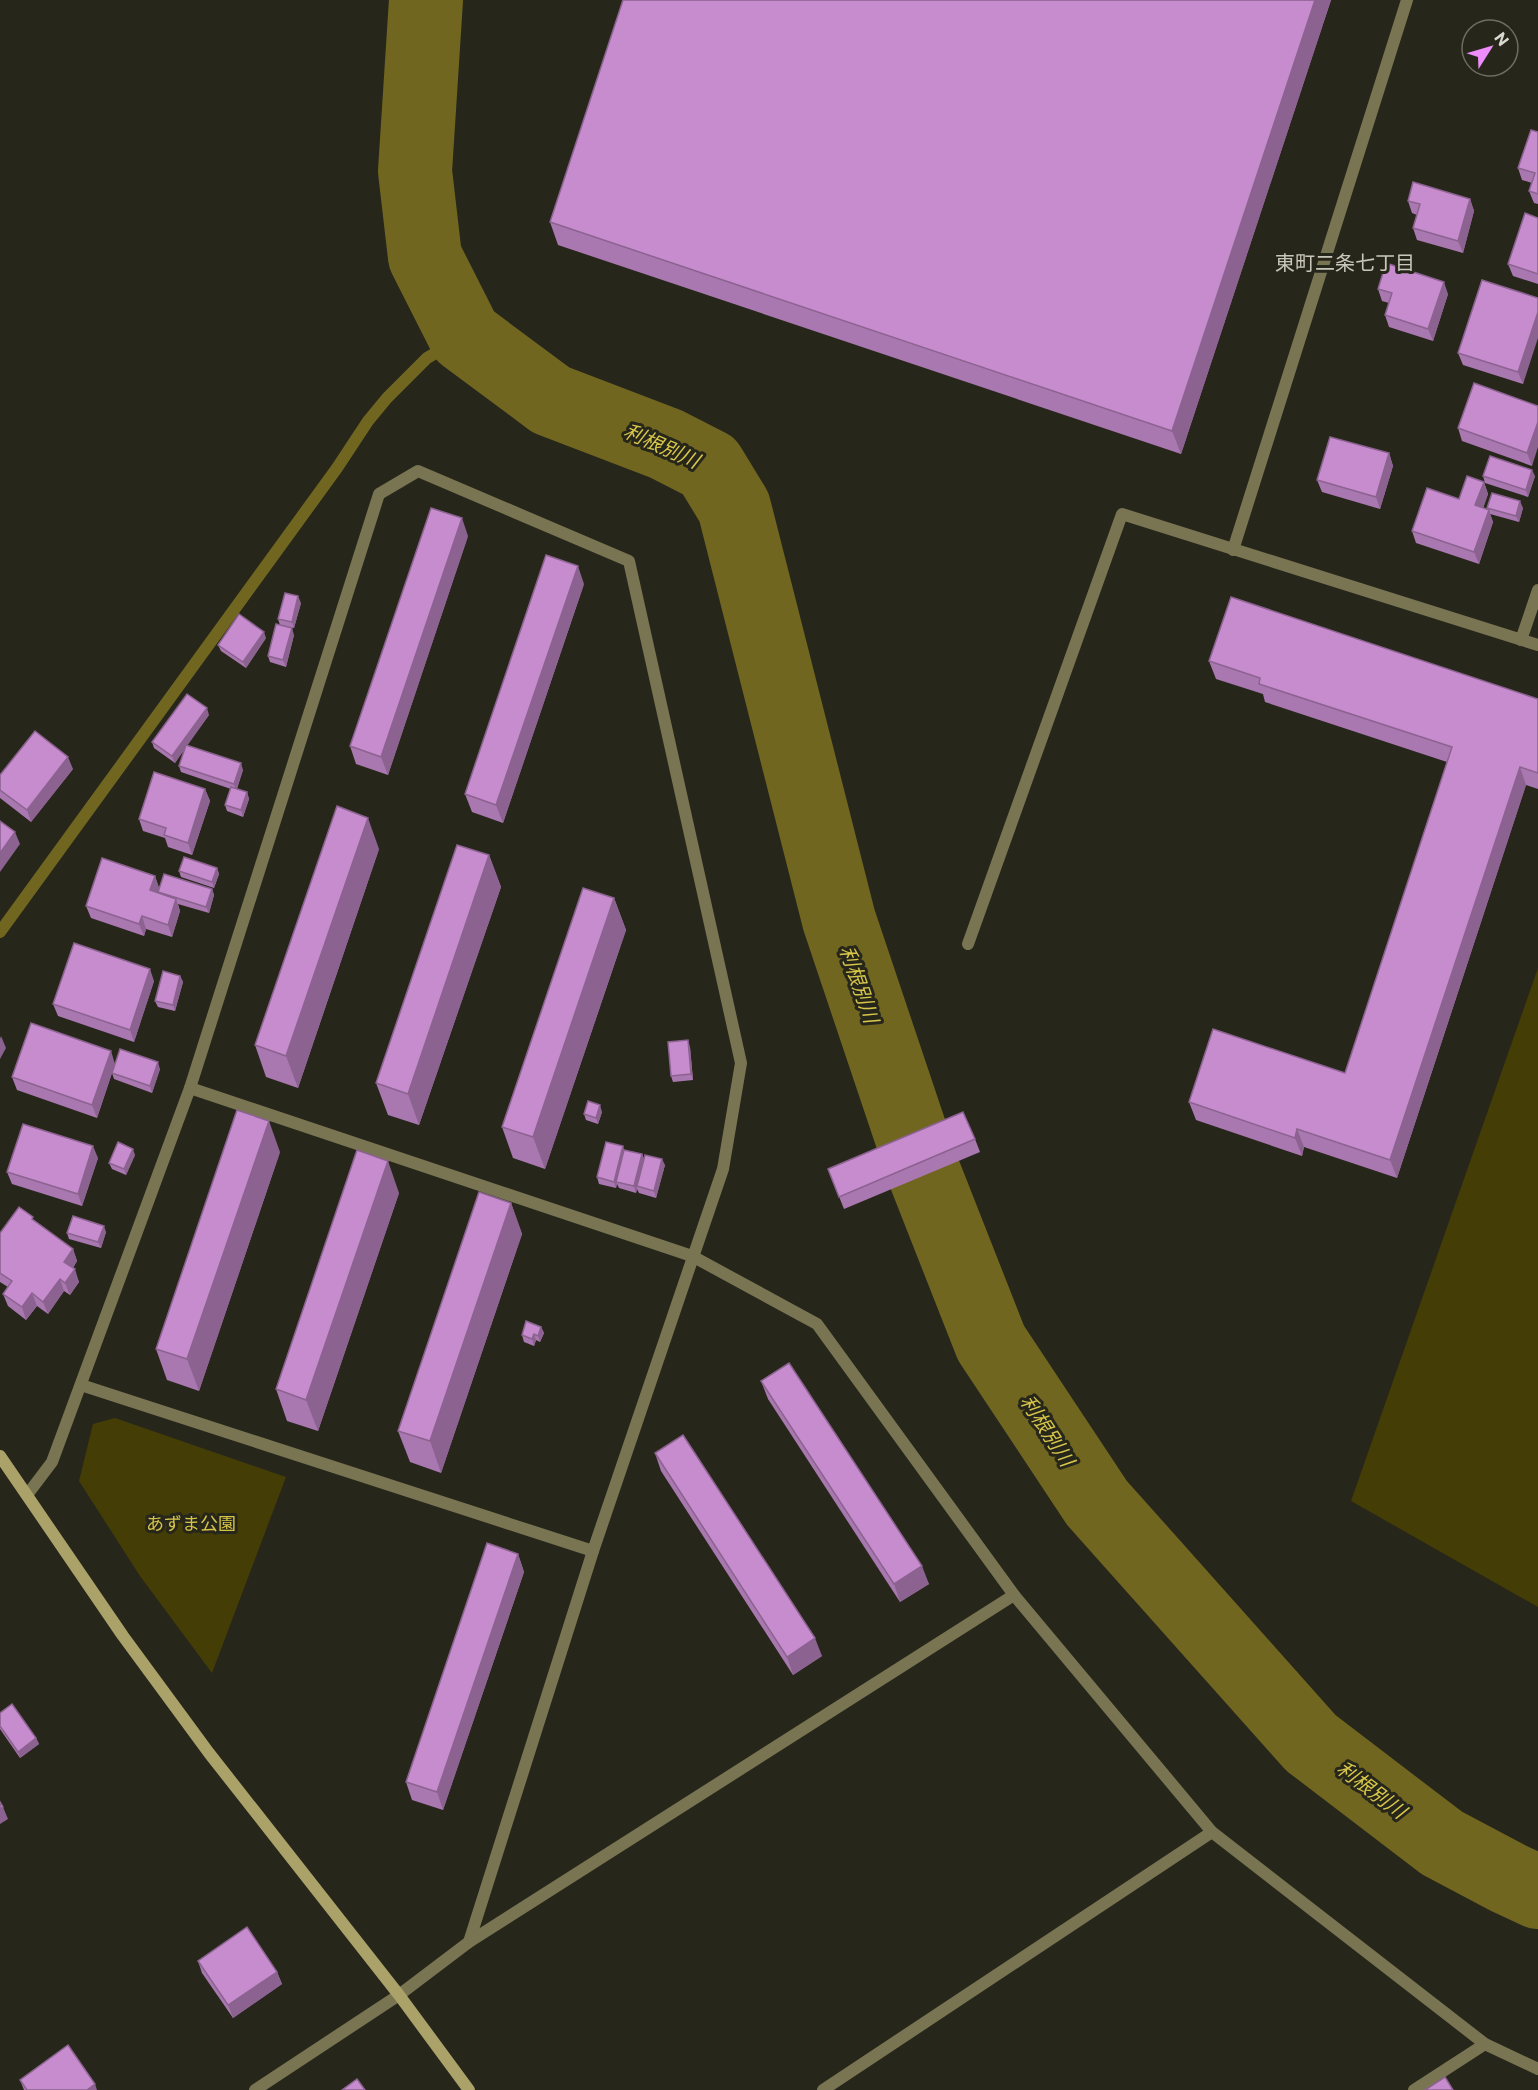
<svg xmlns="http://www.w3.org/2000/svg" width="1538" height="2090" font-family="Commissioner,'Noto Sans JP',sans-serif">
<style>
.green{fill:#443d06}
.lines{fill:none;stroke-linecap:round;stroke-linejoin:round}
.stream{stroke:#706620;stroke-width:12}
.river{stroke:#706620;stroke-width:74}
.street{stroke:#797552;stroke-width:12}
.secondary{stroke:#aaa269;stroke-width:12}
.wall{fill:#aa78b0}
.shaded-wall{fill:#8b6290}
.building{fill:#c68ccd;stroke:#8b6290;stroke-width:1.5}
.labels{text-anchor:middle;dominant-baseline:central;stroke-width:6;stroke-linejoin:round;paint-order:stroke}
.park-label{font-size:18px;fill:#d5c448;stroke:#27261b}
.neighbourhood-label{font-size:20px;fill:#c9c7ba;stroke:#27261b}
.water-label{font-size:20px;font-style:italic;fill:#d7c64a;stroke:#27261b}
</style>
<rect width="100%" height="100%" fill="#27261b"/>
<!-- green -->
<g class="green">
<polygon points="1538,968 1538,1607 1351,1501"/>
<polygon points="115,1418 286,1477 212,1673 140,1576 79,1481 93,1424"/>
</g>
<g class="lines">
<!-- stream -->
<polyline class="stream" points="0,932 337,468 368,421 387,398 427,358 465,336"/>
<!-- river -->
<polyline class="river" points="426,0 415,171 425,257 465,336 551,400 666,444 709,466 734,507 839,920 923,1170 991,1343 1097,1503 1311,1743 1442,1843 1508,1878 1538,1892"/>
<!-- street -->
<g class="street">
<polyline points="1233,550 1407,0"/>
<polyline points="1521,640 1538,590"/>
<polyline points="968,944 1122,514 1538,645"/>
<polyline points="190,1088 692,1256 817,1324 1014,1595 1212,1832 1485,2044 1538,2069"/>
<polyline points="81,1385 593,1551"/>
<polyline points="27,1495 52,1462 190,1088 379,494 418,471 629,561 741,1063 723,1169 593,1551 469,1942"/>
<polyline points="255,2090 399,1995 469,1942 1014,1595"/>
<polyline points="823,2090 1212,1832"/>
<polyline points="1414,2090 1485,2044"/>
</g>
<!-- secondary -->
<polyline class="secondary" points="0,1456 123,1636 209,1753 399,1995 469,2090"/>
</g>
<!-- wall -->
<g class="wall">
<polygon points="623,0 1331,0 1181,454 558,245 550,222"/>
<polygon points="1538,132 1538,204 1534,203 1529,191 1532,183 1522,180 1518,168"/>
<polygon points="1470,199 1474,211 1463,253 1417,240 1413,228 1417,215 1412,213 1408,201"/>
<polygon points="1538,218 1538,284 1513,276 1508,264"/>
<polygon points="1378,289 1448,294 1433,341 1389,327 1385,315 1389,303 1382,301"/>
<polygon points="1538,298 1523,384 1463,365 1458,353"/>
<polygon points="1538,406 1532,466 1462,441 1458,428"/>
<polygon points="1389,453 1393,466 1380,509 1322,492 1317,480"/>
<polygon points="1483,476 1535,476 1528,497 1485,483"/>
<polygon points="1484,482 1488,494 1483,508 1488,509 1487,508 1523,508 1519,522 1490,514 1493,522 1479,564 1416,543 1412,531"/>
<polygon points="468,536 388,775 356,764 350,746"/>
<polygon points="584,584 503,823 472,812 465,794"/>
<polygon points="301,603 294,628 280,625 278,619"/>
<polygon points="294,635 286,667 270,662 268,656"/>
<polygon points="266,638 246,668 221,651 218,645"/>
<polygon points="1209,661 1538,699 1538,789 1526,785 1397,1178 1304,1147 1302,1156 1196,1120 1189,1102 1345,1073 1447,762 1265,702 1263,694 1216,679"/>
<polygon points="209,715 187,745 243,770 237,789 247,792 249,799 243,817 227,811 225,805 231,789 181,772 179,766 184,749 175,763 154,748 152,742"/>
<polygon points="73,769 31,822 0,798 0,775"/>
<polygon points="205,789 210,801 192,855 168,847 165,838 143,831 139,819"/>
<polygon points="379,849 298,1088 266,1077 255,1045"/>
<polygon points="489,855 501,887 419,1125 388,1115 376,1083"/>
<polygon points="217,868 219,874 214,888 181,877 179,871"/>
<polygon points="155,876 159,888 158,893 212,889 214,895 209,913 178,904 180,911 172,937 146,929 144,936 91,918 86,906"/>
<polygon points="614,898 626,930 545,1169 513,1158 502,1127"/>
<polygon points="180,976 183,982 175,1011 158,1007 155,1001"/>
<polygon points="154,981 134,1042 58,1016 53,1004"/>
<polygon points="690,1047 693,1080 673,1082 671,1076"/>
<polygon points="115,1063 160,1069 152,1093 114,1079 112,1073 97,1118 17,1090 12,1077"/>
<polygon points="602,1112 598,1124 586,1120 584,1114"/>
<polygon points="975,1139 980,1152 844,1209 828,1169"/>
<polygon points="625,1150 642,1154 644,1159 665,1165 656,1198 639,1193 637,1189 636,1193 619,1188 617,1184 616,1188 599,1184 597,1177"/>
<polygon points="280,1152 199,1391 167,1380 156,1349"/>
<polygon points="135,1155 126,1175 112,1169 109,1163"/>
<polygon points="98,1158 82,1206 12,1184 7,1172"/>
<polygon points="399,1193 318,1431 287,1421 276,1389"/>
<polygon points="511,1203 522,1234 441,1473 410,1462 398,1431"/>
<polygon points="34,1220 73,1249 77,1261 73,1268 79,1282 70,1295 64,1291 48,1314 37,1306 26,1320 8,1306 3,1294 8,1287 0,1282 0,1233"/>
<polygon points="106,1232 101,1248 69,1239 67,1233"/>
<polygon points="541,1327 544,1333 540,1342 536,1340 534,1346 524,1342 522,1335"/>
<polygon points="761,1381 929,1584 900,1602 768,1399"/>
<polygon points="655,1453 822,1656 793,1675 661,1471"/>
<polygon points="518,1554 524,1572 443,1810 412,1800 406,1782"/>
<polygon points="0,1713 36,1738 39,1744 20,1758 0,1729"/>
<polygon points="198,1961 277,1972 282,1984 233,2018 202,1973"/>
<polygon points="20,2080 97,2090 24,2090"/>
</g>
<!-- shaded-wall -->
<g class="shaded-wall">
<polygon points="1315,0 1331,0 1181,454 1172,431"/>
<polygon points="1470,199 1474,211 1463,253 1458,241"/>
<polygon points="1444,282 1448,294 1433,341 1428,329"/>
<polygon points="1538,312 1538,338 1523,384 1518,372"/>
<polygon points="1538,422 1538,447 1532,466 1527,453"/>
<polygon points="1389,453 1393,466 1380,509 1376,497"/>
<polygon points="1532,470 1535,476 1528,497 1526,490"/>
<polygon points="1484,482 1488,494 1480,518 1475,505"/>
<polygon points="1520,501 1523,508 1519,522 1516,516"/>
<polygon points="1489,510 1493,522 1479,564 1474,552"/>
<polygon points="462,518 468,536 388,775 381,757"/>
<polygon points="578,566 584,584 503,823 496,805"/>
<polygon points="298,596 301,603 294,628 292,622"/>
<polygon points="292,628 294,635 286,667 283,660"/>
<polygon points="264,632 266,638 246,668 243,662"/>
<polygon points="207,708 209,715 175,763 172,756"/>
<polygon points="68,757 73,769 31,822 27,810"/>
<polygon points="241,763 243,770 236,790 234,784"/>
<polygon points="1520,767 1526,785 1397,1178 1390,1160"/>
<polygon points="205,789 210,801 192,855 188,843"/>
<polygon points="247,792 249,799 243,817 241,810"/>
<polygon points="368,818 379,849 298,1088 286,1056"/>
<polygon points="15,832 20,844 0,872 0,853"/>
<polygon points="489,855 501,887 419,1125 408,1094"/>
<polygon points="217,868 219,874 214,888 212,882"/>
<polygon points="155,876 159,888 154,903 150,890"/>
<polygon points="212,889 214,895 209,913 206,907"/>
<polygon points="614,898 626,930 545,1169 533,1137"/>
<polygon points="176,899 180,911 172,937 168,925"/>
<polygon points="142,916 146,929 144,936 139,924"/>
<polygon points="150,969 154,981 134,1042 130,1030"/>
<polygon points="180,976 183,982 175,1011 173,1005"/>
<polygon points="1,1036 6,1048 0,1059 0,1039"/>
<polygon points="688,1040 690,1047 693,1080 691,1074"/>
<polygon points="111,1051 115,1064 97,1118 92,1105"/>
<polygon points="158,1062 160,1069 152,1093 150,1086"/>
<polygon points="600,1105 602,1112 598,1124 596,1118"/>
<polygon points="269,1121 280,1152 199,1391 187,1359"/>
<polygon points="1297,1129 1304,1147 1302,1156 1295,1138"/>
<polygon points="93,1146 98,1158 82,1206 78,1194"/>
<polygon points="623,1146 625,1152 616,1182 617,1184 616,1188 614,1182"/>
<polygon points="133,1149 135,1155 126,1175 124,1169"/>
<polygon points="642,1154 644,1160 637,1186 637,1189 636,1193 634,1186"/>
<polygon points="662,1159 665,1165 656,1198 654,1191"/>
<polygon points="388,1161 399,1193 318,1431 306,1400"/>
<polygon points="511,1203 522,1234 441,1473 430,1441"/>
<polygon points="104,1226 106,1232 101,1248 98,1242"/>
<polygon points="73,1249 77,1261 69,1274 64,1262"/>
<polygon points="75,1269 79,1282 70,1295 65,1283"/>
<polygon points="60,1279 64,1291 48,1314 43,1302"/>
<polygon points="32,1293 37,1306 26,1320 22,1307"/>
<polygon points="541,1327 544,1333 540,1342 538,1336"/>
<polygon points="534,1334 536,1340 534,1346 532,1339"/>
<polygon points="518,1554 524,1572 443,1810 437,1792"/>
<polygon points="922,1566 929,1584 900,1602 894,1584"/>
<polygon points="815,1638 822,1656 793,1675 787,1657"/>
<polygon points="36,1738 39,1744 20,1758 18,1752"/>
<polygon points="3,1807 8,1819 0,1824 0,1809"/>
<polygon points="277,1972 282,1984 233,2018 228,2005"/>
<polygon points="95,2084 97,2090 87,2090"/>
</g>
<!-- building -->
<g class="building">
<polygon points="623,0 1315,0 1172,431 550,222"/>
<polygon points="1531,130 1538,132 1538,194 1529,191 1535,173 1518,168"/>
<polygon points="1413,182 1470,199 1458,241 1413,228 1420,204 1408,201"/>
<polygon points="1525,213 1538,218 1538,274 1508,264"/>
<polygon points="1386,263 1444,282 1428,329 1385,315 1392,293 1378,289"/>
<polygon points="1482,280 1538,298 1538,312 1518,372 1458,353"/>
<polygon points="1474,383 1538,406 1538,422 1527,453 1458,428"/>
<polygon points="1330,437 1389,453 1376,497 1317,480"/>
<polygon points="1490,456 1532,470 1526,490 1483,476"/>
<polygon points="1467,476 1484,482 1475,505 1489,510 1474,552 1412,531 1427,488 1459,499"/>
<polygon points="1492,493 1520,501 1516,516 1487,508"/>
<polygon points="431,508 462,518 381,757 350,746"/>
<polygon points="546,555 578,566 496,805 465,794"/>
<polygon points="285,593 298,596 292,622 278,619"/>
<polygon points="1231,597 1538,699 1538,773 1520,767 1390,1160 1297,1129 1295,1138 1189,1102 1213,1029 1345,1073 1452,747 1259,684 1260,678 1209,661"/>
<polygon points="239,614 264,632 243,662 218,645"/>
<polygon points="276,624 292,628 283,660 268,656"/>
<polygon points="187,694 207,708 172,756 152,742"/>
<polygon points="35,731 68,757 27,810 0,790 0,775"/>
<polygon points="186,745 241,763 234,784 179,766"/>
<polygon points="154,772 205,789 188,843 164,835 166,828 139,819"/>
<polygon points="231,787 247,792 241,810 225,805"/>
<polygon points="337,806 368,818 286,1056 255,1045"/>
<polygon points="0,821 15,832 0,853"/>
<polygon points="457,845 489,855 408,1094 376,1083"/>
<polygon points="184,857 217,868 212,882 179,871"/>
<polygon points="102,858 155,876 150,890 176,899 168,925 142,916 139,924 86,906"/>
<polygon points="164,874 212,889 206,907 158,892"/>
<polygon points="583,888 614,898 533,1137 502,1127"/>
<polygon points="74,943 150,969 130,1030 53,1004"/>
<polygon points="163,971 180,976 173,1005 155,1001"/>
<polygon points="31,1023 111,1051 92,1105 12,1077"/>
<polygon points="688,1040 691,1074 671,1076 668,1042"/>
<polygon points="120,1049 158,1062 150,1086 112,1073"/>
<polygon points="588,1101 600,1105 596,1118 584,1114"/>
<polygon points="237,1110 269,1121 187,1359 156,1349"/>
<polygon points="963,1112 975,1139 839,1197 828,1169"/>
<polygon points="23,1124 93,1146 78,1194 7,1172"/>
<polygon points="118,1142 133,1149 124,1169 109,1163"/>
<polygon points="606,1142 623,1146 614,1182 597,1177"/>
<polygon points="357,1150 388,1161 306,1400 276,1389"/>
<polygon points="624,1150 642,1154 634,1186 616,1182"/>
<polygon points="645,1155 662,1159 654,1191 637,1186"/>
<polygon points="479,1192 511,1203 430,1441 398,1431"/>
<polygon points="19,1207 33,1217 32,1219 73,1249 64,1262 75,1269 65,1283 60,1279 43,1302 32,1293 22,1307 3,1294 12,1281 0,1273 0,1233"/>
<polygon points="73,1216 104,1226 98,1242 67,1233"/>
<polygon points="526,1321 541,1327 538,1336 534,1334 532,1339 522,1335"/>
<polygon points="789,1363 922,1566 894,1584 761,1381"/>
<polygon points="683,1435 815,1638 787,1657 655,1453"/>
<polygon points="487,1543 518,1554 437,1792 406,1782"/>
<polygon points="12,1704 36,1738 18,1752 0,1726 0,1713"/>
<polygon points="0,1802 3,1807 0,1809"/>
<polygon points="247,1927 277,1972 228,2005 198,1961"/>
<polygon points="68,2045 95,2084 87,2090 27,2090 20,2080"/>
<polygon points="1445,2077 1453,2090 1425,2090"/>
<polygon points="357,2079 365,2090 342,2090"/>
</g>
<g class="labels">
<!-- park labels -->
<g class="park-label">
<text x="191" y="1523">あずま公園</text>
</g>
<!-- neighbourhood labels -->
<g class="neighbourhood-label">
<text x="1345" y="262">東町二条七丁目</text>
</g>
<!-- water labels -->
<g class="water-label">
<text transform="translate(662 445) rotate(24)">利根別川</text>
<text transform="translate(860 984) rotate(71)">利根別川</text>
<text transform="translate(1048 1430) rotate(57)">利根別川</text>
<text transform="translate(1372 1789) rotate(37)">利根別川</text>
</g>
</g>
<!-- north arrow -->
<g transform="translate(1490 48) rotate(53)"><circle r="28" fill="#27261b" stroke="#6e6d63" stroke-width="1.5"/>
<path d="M0-4.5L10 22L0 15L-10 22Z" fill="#ed8cfa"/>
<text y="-9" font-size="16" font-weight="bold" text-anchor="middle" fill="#d8d7d0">N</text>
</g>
</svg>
